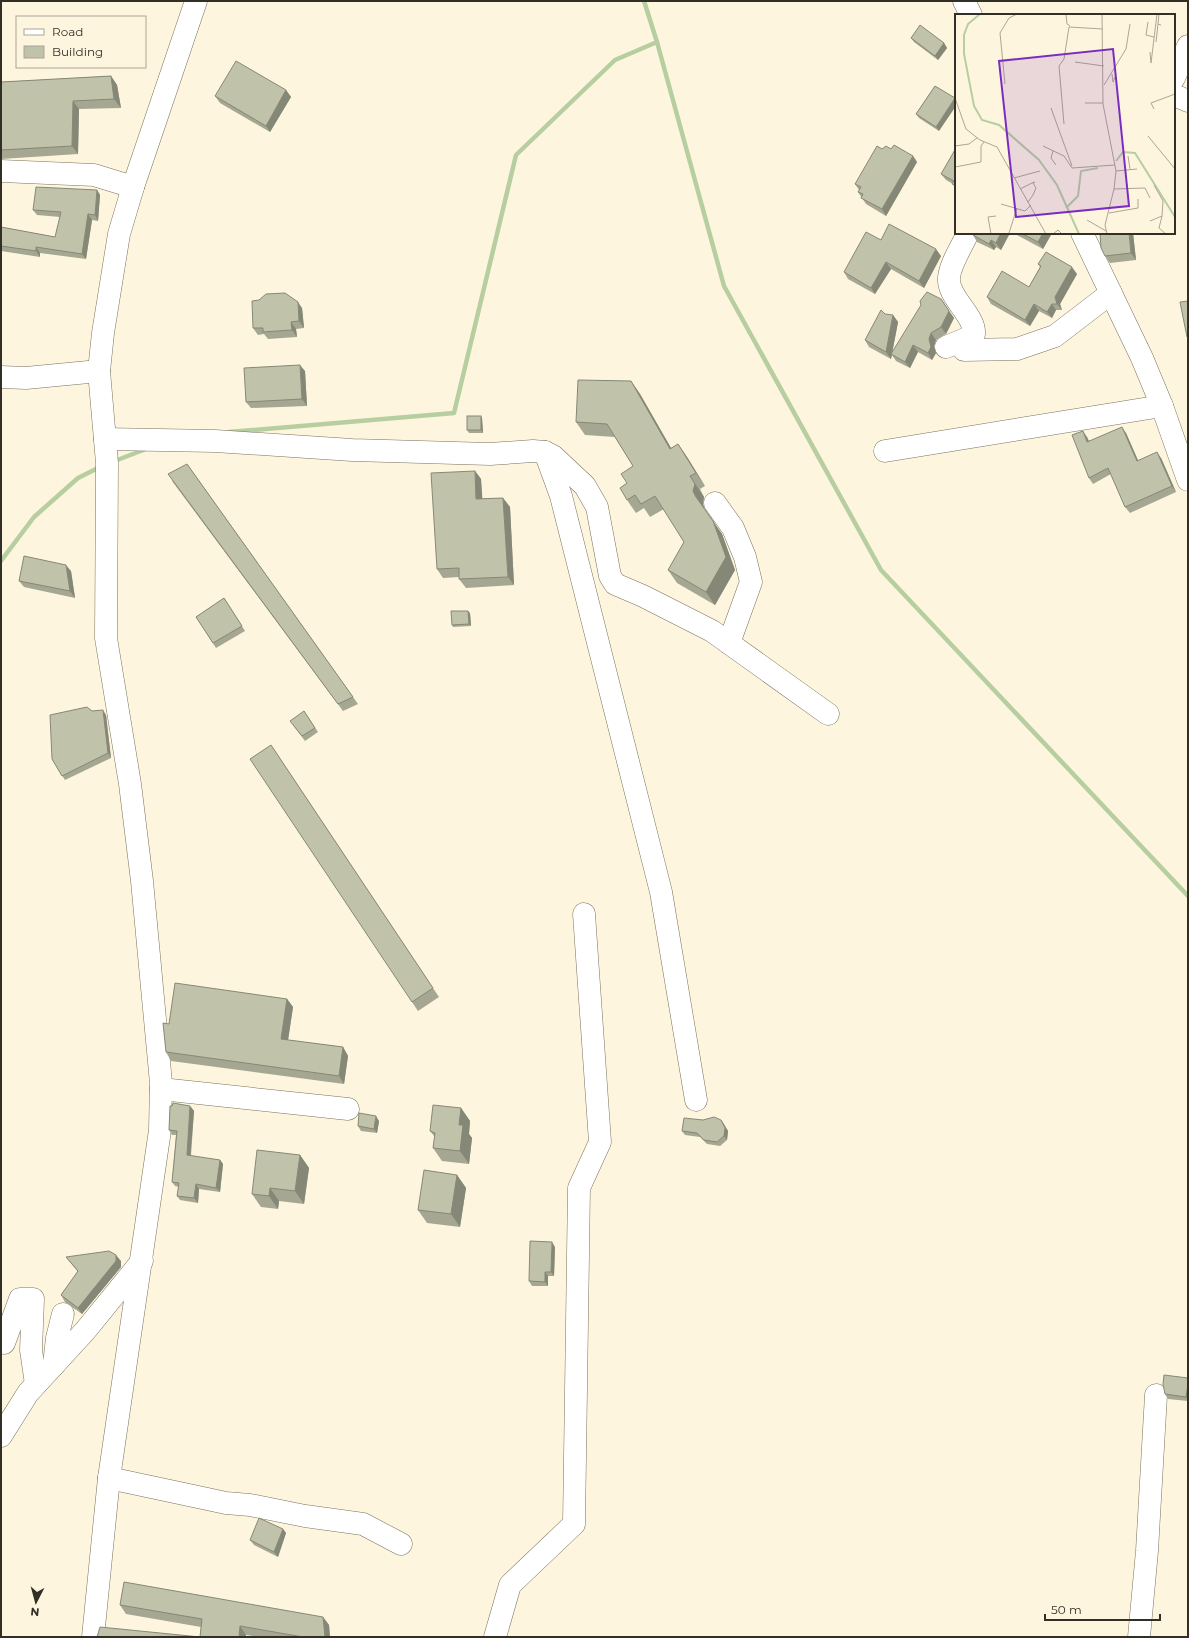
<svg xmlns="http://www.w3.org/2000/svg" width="1189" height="1638" font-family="Montserrat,sans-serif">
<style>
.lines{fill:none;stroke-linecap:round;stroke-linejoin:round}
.stream{stroke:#b7cea0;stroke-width:4.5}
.minor-casing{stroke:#79725d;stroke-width:23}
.minor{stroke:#fff;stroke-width:22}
.wall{fill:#a5a792}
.shaded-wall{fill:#868877}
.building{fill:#c0c2aa;stroke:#868877}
.inset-river{fill:none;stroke:#b7cea0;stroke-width:2}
.inset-road{fill:none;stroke:#aca694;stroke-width:1}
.view{fill:#7b2cbf;fill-opacity:0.15;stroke:#7b2cbf;stroke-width:2}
.inset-edge{fill:none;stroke:#322f26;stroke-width:2}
</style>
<rect width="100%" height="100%" fill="#fef5de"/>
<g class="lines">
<!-- stream -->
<g class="stream">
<polyline points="644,1 657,42 724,286 881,570 1188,896"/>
<polyline points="229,432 454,413 516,155 615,60 657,42"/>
<polyline points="112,462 146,449"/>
<polyline points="1,561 34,517 78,478 100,467"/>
</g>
<!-- minor casing -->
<g class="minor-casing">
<g id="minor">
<polyline points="964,1 971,15"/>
<polyline points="1174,78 1188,46"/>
<polyline points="1174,95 1188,101"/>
<polyline points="1,171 94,175 133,187"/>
<polyline points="1082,233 1142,358 1162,406 1188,480"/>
<path d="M946 347 970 337 974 334C976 316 947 297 949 278 950 264 962 246 968 233"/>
<polyline points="964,350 1017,349 1055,336 1111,293"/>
<polyline points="1,377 26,378 99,371"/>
<polyline points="105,439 215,441 352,450 490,454 533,451 545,452 553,456 585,486 597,507 610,576 615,584 643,596 712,631 828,714"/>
<polyline points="885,451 1162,406"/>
<polyline points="545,452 561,496 661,892 696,1100"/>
<polyline points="715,503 733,528 745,557 751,582 729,643"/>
<polyline points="161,1089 348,1109"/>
<polyline points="4,1343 20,1299 33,1299 31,1350 36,1384"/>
<polyline points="54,1365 57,1338 63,1314"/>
<polyline points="1,1436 28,1393 85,1331 142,1261"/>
<polyline points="109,1478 226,1503 250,1505 305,1516 363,1524 401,1544"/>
<polyline points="93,1637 109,1478 160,1130 161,1083 142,881 130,784 106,638 107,463 99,371 103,333 119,234 133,187 196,1"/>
<polyline points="495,1637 510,1585 574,1524 579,1188 600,1142 584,914"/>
<polyline points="1139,1637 1147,1551 1156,1395"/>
</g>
</g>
<!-- minor -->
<use href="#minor" class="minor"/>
</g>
<!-- wall -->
<g class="wall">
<polygon points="911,38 944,43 947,48 938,60 914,42"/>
<polygon points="111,76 117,85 121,108 79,109 78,154 1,159 1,82"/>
<polygon points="935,86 939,131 919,118 916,114"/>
<polygon points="286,90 291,97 270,132 220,103 215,96"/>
<polygon points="956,148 956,189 953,184 946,180 941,174"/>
<polygon points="882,149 913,156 917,162 886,216 866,204 858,192 859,190 855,184"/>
<polygon points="97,190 100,195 98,221 92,220 86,259 40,253 40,257 1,251 1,227 55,237 60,217 37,215 33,210"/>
<polygon points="974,233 1010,233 1001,250 996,247 994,250 977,242 973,235"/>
<polygon points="1013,233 1052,233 1043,249"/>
<polygon points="1133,233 1136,260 1110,263 1105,256"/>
<polygon points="881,240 941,256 924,288 891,269 875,294 848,279 844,272"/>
<polygon points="1038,264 1077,274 1060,304 1062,310 1056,310 1052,318 1039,311 1030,326 991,304 987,297 1029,287 1040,267"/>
<polygon points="941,299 954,318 946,334 936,340 934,346 936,353 932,360 918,352 910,368 896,361 892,355 891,359 869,347 865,340 893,315 898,322 892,353"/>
<polygon points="302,308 304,328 296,329 297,337 268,339 264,334 258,335 253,328"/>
<polygon points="305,371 307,406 251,408 246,402"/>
<polygon points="631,381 640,394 671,448 678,444 687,457 705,486 700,489 704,497 703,504 704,509 722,534 735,570 715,605 677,583 668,570 684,542 664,509 650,517 644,508 636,513 627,500 627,483 633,466 615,437 585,435 576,422"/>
<polygon points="482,418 483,433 469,433 467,430"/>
<polygon points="1126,433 1138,461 1161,458 1176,492 1130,513 1125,507 1111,474 1093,484 1089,478 1087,437 1089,441"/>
<polygon points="187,464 358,704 343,711 172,481"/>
<polygon points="475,471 481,479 482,499 503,498 510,507 514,585 466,588 459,579 459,577 443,578 437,569"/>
<polygon points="71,571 75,598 24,587 19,581"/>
<polygon points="224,598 245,631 216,648 196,617"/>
<polygon points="470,613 471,626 453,627 452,625"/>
<polygon points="92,711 106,715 111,758 65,780 52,759"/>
<polygon points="304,711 318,732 305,741 293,725"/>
<polygon points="271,745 439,997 418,1011 412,1002"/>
<polygon points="287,999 293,1007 288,1040 343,1047 348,1056 344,1084 171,1061 166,1052"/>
<polygon points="190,1106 194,1111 191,1156 220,1160 223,1164 220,1192 199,1189 198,1203 180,1200 177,1196 179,1187 175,1186 172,1182 176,1135 172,1135 169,1130"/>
<polygon points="461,1108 470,1121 469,1134 472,1138 469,1164 442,1161 433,1148 435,1137 430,1131"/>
<polygon points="703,1120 721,1120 724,1124 728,1131 727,1140 720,1146 707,1144 700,1137 685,1135 682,1131"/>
<polygon points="379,1121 377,1133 361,1131 358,1126"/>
<polygon points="300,1155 309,1168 304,1204 279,1201 278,1209 261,1207 252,1194"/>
<polygon points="457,1175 466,1188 460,1227 427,1223 418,1210"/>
<polygon points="555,1247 554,1276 548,1276 548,1286 532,1286 529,1281"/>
<polygon points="66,1257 121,1261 121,1267 82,1314 65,1302 61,1295 78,1272"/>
<polygon points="1188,1378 1188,1401 1168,1399 1165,1394"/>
<polygon points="283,1529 286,1533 278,1557 254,1545 250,1540"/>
<polygon points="120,1605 323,1617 329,1625 330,1637 259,1637 246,1635 200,1637 201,1627 126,1614"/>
</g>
<!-- shaded-wall -->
<g class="shaded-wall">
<polygon points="944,43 947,48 938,60 935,56"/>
<polygon points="111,76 117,85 121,108 114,99"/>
<polygon points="286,90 291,97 270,132 266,126"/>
<polygon points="955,98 956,101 956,106 939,131 936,127"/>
<polygon points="73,101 79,109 78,154 72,146"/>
<polygon points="913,156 917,162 886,216 882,209"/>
<polygon points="97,190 100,195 98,221 95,215"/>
<polygon points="88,214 92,220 86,259 82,254"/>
<polygon points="1001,233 1010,233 1001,250 996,243"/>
<polygon points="1043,233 1052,233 1043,249 1038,242"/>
<polygon points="1129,233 1133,233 1136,260 1131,253"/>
<polygon points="991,240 996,247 994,250 989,244"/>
<polygon points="36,247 40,253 40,257 36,251"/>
<polygon points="936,249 941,256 924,288 919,281"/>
<polygon points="886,262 891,269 875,294 871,288"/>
<polygon points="1072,267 1077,274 1060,304 1062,310 1057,304 1055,297"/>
<polygon points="298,302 302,308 304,328 299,321"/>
<polygon points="1034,304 1039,311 1030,326 1025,320"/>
<polygon points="1052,304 1056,310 1052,318 1047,312"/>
<polygon points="949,311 954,318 946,334 941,327"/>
<polygon points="893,315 898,322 891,359 886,352"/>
<polygon points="291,322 296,329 297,337 292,330"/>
<polygon points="931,333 936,340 934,346 936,353 932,360 928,353 929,339"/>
<polygon points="913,345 918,352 910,368 905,362"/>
<polygon points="300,365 305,371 307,406 302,399"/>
<polygon points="631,381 640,394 679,462 670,449"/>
<polygon points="481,416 482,418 483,433 481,430"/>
<polygon points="1122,427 1126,433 1141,467 1137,461"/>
<polygon points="1083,431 1087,437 1091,447 1087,442"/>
<polygon points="678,444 687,457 705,486 696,473"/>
<polygon points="1157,452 1161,458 1176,492 1172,486"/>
<polygon points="475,471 481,479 483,508 476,499"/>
<polygon points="690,476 704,497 703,504 705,510 696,497 693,491"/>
<polygon points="503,498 510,507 514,585 508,577"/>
<polygon points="713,521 722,534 735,570 715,605 706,592"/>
<polygon points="66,565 71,571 75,598 70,591"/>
<polygon points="468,611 470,613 471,626 469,624"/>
<polygon points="103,710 106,715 111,758 108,753"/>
<polygon points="287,999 293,1007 287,1047 281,1039"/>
<polygon points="343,1047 348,1056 344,1084 339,1076"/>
<polygon points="190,1106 194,1111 190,1160 187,1155"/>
<polygon points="461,1108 470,1121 469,1134 472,1138 469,1164 460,1151 459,1125"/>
<polygon points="376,1116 379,1121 377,1133 374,1129"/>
<polygon points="721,1120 728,1131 727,1140 724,1136"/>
<polygon points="300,1155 309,1168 304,1204 295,1191"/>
<polygon points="220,1160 223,1164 220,1192 216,1188"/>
<polygon points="457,1175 466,1188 460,1227 451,1214"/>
<polygon points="196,1184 199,1189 198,1203 194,1198"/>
<polygon points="270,1188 279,1201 278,1209 269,1196"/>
<polygon points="552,1242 555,1247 554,1276 551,1272"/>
<polygon points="116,1255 121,1261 121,1267 82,1314 78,1308"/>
<polygon points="545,1272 548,1276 548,1286 545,1282"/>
<polygon points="1188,1384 1188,1399 1186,1397"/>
<polygon points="283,1529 286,1533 278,1557 274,1552"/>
<polygon points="323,1617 329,1625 330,1637 325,1637"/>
<polygon points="240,1626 246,1635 246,1637 239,1637"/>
</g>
<!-- building -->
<g class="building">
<polygon points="920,25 944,43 935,56 911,38"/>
<polygon points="236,61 286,90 266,126 215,96"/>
<polygon points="111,76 114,99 73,101 72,146 1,150 1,82"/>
<polygon points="935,86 955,98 936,127 916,114"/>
<polygon points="894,145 913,156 882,209 861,198 863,194 858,192 861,187 855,184 877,146 882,149 886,146 891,149"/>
<polygon points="956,148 956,186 952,184 954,181 941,174"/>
<polygon points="36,187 97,190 95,215 88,214 82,254 36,247 36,251 1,246 1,227 55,237 61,212 33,210"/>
<polygon points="889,224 936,249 919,281 886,262 871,288 844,272 866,232 881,240"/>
<polygon points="974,233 1001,233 996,243 991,240 989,244 973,235"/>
<polygon points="1021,233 1043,233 1038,242"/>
<polygon points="1100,233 1129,233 1131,253 1105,256 1101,248"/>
<polygon points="1046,252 1072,267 1055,297 1057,304 1052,304 1047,312 1034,304 1025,320 987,297 1002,271 1029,287 1041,266 1038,264"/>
<polygon points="927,292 941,299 949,311 941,327 931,333 929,339 931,347 928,353 913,345 905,362 891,354 921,305 920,301"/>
<polygon points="285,293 298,302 299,321 291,322 292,330 263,332 263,328 253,328 252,301 259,300 266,294"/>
<polygon points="1188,301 1188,337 1187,337 1180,302"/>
<polygon points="881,310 885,314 893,315 886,352 865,340"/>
<polygon points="300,365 302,399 246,402 244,368"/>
<polygon points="578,380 631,381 670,449 678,444 696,473 690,476 695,484 693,491 696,497 713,521 726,557 706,592 668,570 684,542 655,496 641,504 635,495 627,500 620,488 627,483 621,474 633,466 607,424 576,422"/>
<rect x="467" y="416" width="14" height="14"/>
<polygon points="1122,427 1137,461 1157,452 1172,486 1125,507 1108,468 1089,478 1072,435 1083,431 1087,442"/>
<polygon points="187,464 353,697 338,704 168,474"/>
<polygon points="475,471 476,499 503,498 508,577 459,579 459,568 437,569 431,473"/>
<polygon points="24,556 66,565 70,591 19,581"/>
<polygon points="224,598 242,626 213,643 196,617"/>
<polygon points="451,611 468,611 469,624 452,625"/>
<polygon points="87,707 92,711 103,710 108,753 62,776 52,759 50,715"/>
<polygon points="304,711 315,728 302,736 290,721"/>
<polygon points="271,745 433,988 412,1002 250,759"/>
<polygon points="175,983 287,999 281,1039 343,1047 339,1076 166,1052 163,1023 169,1024"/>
<polygon points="173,1103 190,1106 187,1155 220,1160 216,1188 196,1184 194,1198 177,1196 179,1183 172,1182 177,1131 169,1130 170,1106 172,1106"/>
<polygon points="433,1105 461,1108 459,1125 463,1125 460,1151 433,1148 435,1133 430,1131"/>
<polygon points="359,1113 376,1116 374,1129 358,1126"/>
<polygon points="714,1117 721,1120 725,1128 724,1136 717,1142 704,1140 697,1133 682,1131 684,1118 703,1120"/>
<polygon points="257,1150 300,1155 295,1191 270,1188 269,1196 252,1194"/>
<polygon points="424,1170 457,1175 451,1214 418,1210"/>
<polygon points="530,1241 552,1242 551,1272 545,1272 545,1282 529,1281"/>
<polygon points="109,1251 116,1255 116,1261 78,1308 61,1295 78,1271 66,1257"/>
<polygon points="1164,1375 1188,1378 1188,1384 1186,1397 1165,1394 1163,1384"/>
<polygon points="259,1518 283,1529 274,1552 250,1540"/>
<polygon points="124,1582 323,1617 325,1637 303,1637 240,1626 239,1637 97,1637 100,1627 200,1637 202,1619 120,1605"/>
</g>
<!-- overview -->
<g transform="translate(955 14)">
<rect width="220" height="220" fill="#fef5de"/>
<path class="inset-river" d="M25 0 13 10 9 21V40L19 92 27 106 44 111 84 146 102 171 124 220M161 147 168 138 180 139 220 203M111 194 123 182 126 157 143 154"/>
<path class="inset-road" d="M111 0 112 10 115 12M147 0 148 90 161 157 159 175 150 211 152 220M204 0 203 10 206 11M193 8 191 21 199 23M201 28 203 10M195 38 196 49 202 0M120 48 149 52M157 60 158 68 160 63M50 70 45 19 54 4 62 0M149 71 171 35 175 10M0 84 11 115 25 126 42 133 91 220M130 89H148M96 94 117 152M199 95 196 89 220 80M109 110 104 52 109 45 114 13 148 15M193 122 220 155M0 132 14 130 22 124M88 132 109 142 117 154 160 151M98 137 96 144 101 151M173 142 175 155M0 153 26 148V132L29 128M161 157 182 155M59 164 85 157M199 171 208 187 207 202M65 175 79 168M159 175 190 174 195 184M73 188 78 181 81 174 78 169 80 168M46 190 70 197 76 191M154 199 183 194V185M132 206 151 217M195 207 207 202 204 214 211 220M54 219 62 194M36 220 33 203 41 202M98 220 103 216 107 220"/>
<path class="view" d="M158 35 174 192 61 203 44 47Z"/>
<rect width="220" height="220" class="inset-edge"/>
</g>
<!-- border -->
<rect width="1189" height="1638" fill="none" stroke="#322f26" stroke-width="4"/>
<!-- legend -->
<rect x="16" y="16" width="130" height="52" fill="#fef5de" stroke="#aca694"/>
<rect x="24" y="29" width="20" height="6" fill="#ffffff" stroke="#aca694"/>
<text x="52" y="36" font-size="12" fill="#322f26">Road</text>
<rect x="24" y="46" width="20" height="12" fill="#c0c2aa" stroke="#aca694"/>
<text x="52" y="56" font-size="12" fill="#322f26">Building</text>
<!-- north arrow -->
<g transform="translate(36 1602) rotate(186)" stroke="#fef5de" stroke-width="3" paint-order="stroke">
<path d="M0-3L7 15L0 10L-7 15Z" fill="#322f26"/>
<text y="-6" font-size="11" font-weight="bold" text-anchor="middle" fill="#322f26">N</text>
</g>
<!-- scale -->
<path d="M1045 1614v6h115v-6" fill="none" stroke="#322f26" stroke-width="2"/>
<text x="1051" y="1614" font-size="12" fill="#322f26" stroke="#fef5de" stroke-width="3" paint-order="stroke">50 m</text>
</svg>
